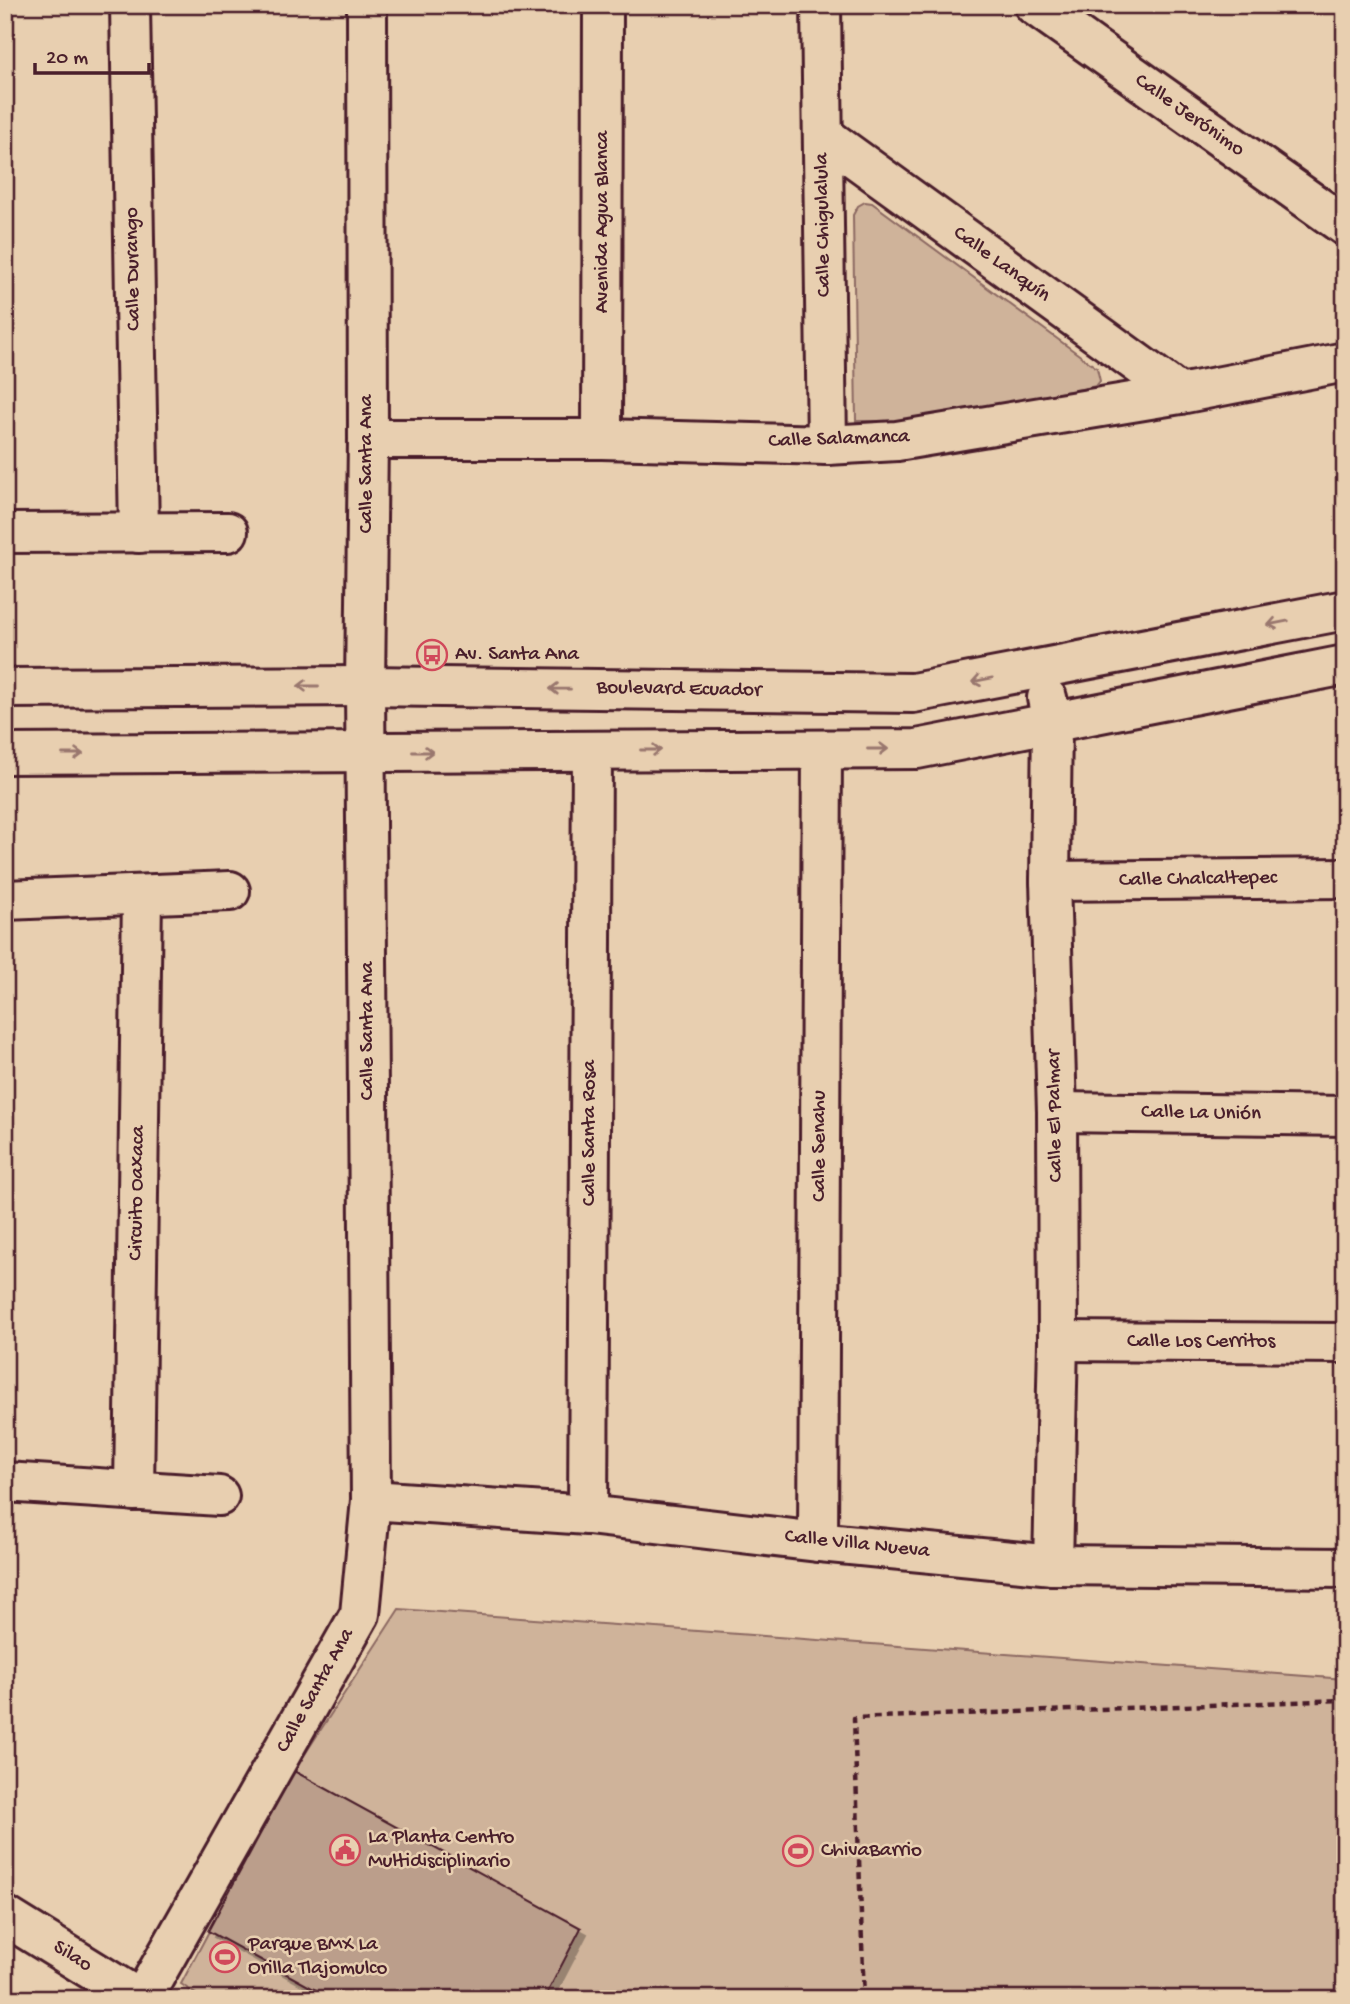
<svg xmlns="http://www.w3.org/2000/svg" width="1350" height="2004" font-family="'Gochi Hand',sans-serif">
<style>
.green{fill:#cfb39a;stroke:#8c6962;stroke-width:2}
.building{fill:#bb9e8b;stroke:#4a1f2b;stroke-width:2;filter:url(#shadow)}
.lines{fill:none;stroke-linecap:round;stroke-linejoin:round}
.minor-casing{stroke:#4a1f2b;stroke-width:44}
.path{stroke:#4a1f2b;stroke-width:4.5;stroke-dasharray:7 5;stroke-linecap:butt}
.minor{stroke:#e8cfb0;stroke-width:38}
.oneway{stroke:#99776e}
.labels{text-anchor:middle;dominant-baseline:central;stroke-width:5;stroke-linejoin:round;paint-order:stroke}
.street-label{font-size:21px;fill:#4a1f2b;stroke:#e8cfb0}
.poi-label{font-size:21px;fill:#4a1f2b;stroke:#e8cfb0;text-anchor:start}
</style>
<defs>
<filter id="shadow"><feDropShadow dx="6" dy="6" stdDeviation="0" flood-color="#0004"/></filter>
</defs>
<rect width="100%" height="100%" fill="#e8cfb0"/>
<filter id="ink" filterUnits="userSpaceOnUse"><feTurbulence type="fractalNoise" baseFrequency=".0143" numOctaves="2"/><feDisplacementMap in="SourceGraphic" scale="14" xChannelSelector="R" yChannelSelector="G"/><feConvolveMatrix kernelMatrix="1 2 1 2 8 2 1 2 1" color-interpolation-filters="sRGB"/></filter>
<g filter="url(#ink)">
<!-- green -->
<g class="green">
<polygon points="865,202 872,203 1097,368 1100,381 1096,386 1087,388 905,421 856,421 853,215 858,206"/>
<polygon points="399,1609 1345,1679 1345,1999 203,1999 181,1984 294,1771"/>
</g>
<!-- building -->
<polygon class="building" points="294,1771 581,1928 544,1999 332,1999 208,1931"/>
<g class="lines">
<!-- minor casing -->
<g class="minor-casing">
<g id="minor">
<polyline points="130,5 139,533"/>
<polyline points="821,5 827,445"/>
<polyline points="1034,5 1345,226"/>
<polyline points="823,135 1180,394"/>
<polyline points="368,439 602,439 827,445 897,441 1180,394 1345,362"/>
<polyline points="602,439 603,5"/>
<polyline points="5,533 228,532"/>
<polyline points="5,688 365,686 913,693 1345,610"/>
<polyline points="1047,698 1052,722 1050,881 1057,1112 1058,1341 1053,1565"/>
<polyline points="5,754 917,749 1345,665"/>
<polyline points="1050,881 1345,878"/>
<polyline points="5,900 230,891"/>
<polyline points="1057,1112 1345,1116"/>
<polyline points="1058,1341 1345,1343"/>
<polyline points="5,1482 219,1496"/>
<polyline points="134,1491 142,895"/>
<polyline points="371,1500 588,1515 818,1542 1053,1565 1345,1568"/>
<polyline points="588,1515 592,751"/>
<polyline points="818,1542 822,750"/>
<polyline points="5,1916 139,1999"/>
<polyline points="142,1999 360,1614 371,1500 365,686 368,439 367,5"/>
</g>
</g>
<!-- path -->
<polyline class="path" points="864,1999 854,1718 1345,1700"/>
<!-- minor -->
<use href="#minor" class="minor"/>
</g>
<!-- one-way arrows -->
<defs><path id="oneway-shaft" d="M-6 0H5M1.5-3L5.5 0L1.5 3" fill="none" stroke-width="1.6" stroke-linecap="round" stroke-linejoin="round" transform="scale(1.75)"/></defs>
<g class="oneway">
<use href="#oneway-shaft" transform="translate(1278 623) rotate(169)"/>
<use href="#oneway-shaft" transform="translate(982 680) rotate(169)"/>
<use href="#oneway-shaft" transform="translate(308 686) rotate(180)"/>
<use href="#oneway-shaft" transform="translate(560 689) rotate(-179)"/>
<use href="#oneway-shaft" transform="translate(878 749)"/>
<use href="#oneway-shaft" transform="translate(651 750)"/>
<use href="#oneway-shaft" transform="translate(423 752)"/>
<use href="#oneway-shaft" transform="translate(73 754)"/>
</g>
</g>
<!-- icons -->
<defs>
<g id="bus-ring" transform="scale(1.575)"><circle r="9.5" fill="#e8cfb0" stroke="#d1495b" stroke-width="1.5"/><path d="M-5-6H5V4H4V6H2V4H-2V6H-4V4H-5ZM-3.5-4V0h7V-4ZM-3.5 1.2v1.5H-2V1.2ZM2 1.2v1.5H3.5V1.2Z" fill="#d1495b"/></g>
<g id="civic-ring" transform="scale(1.575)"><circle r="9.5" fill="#e8cfb0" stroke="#d1495b" stroke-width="1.5"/><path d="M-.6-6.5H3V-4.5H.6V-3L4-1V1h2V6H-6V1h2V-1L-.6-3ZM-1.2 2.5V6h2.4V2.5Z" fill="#d1495b"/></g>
<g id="stadium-ring" transform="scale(1.575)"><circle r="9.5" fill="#e8cfb0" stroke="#d1495b" stroke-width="1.5"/><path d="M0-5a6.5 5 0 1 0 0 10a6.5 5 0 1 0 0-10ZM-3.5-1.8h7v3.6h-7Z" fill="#d1495b"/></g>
</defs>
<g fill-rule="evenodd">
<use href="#bus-ring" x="432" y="655"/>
<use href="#civic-ring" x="345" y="1850"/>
<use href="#stadium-ring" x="798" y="1851"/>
<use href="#stadium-ring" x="225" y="1957"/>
</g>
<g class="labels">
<!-- street labels -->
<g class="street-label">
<text transform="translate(1189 116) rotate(35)">Calle Jerónimo</text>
<text transform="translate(603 222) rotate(-90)">Avenida Agua Blanca</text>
<text transform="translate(824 225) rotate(-91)">Calle Chigulalula</text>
<text transform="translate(1001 265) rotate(36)">Calle Lanquín</text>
<text transform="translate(134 269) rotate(-91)">Calle Durango</text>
<text transform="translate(839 440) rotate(-2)">Calle Salamanca</text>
<text transform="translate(367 464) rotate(-90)">Calle Santa Ana</text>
<text transform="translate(679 690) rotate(1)">Boulevard Ecuador</text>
<text transform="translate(1198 880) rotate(-1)">Calle Chalcaltepec</text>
<text transform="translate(368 1031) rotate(-90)">Calle Santa Ana</text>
<text transform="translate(1201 1114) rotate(1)">Calle La Unión</text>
<text transform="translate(1056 1116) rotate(-91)">Calle El Palmar</text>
<text transform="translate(590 1133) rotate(-90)">Calle Santa Rosa</text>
<text transform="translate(820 1146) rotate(-90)">Calle Senahu</text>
<text transform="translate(138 1193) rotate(-89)">Circuito Oaxaca</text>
<text x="1201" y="1342">Calle Los Cerritos</text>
<text transform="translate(857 1545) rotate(6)">Calle Villa Nueva</text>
<text transform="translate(316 1691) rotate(-61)">Calle Santa Ana</text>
<text transform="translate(72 1957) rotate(32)">Silao</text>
</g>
<!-- poi labels -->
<g class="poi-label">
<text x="455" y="655">Av. Santa Ana</text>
<text x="368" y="1838">La Planta Centro<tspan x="368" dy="24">Multidisciplinario</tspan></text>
<text x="821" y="1851">ChivaBarrio</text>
<text x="248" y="1945">Parque BMX La<tspan x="248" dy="24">Orilla Tlajomulco</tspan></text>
</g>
</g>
<!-- margin -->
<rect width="1350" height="2004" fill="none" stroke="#e8cfb0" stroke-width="28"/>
<rect x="14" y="14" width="1322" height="1976" fill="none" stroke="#4a1f2b" stroke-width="2.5" filter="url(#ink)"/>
<!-- scale -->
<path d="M35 63v10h114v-10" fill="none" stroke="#4a1f2b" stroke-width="3.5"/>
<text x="46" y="63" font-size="21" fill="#4a1f2b" stroke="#e8cfb0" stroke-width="5" paint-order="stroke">20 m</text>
</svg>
